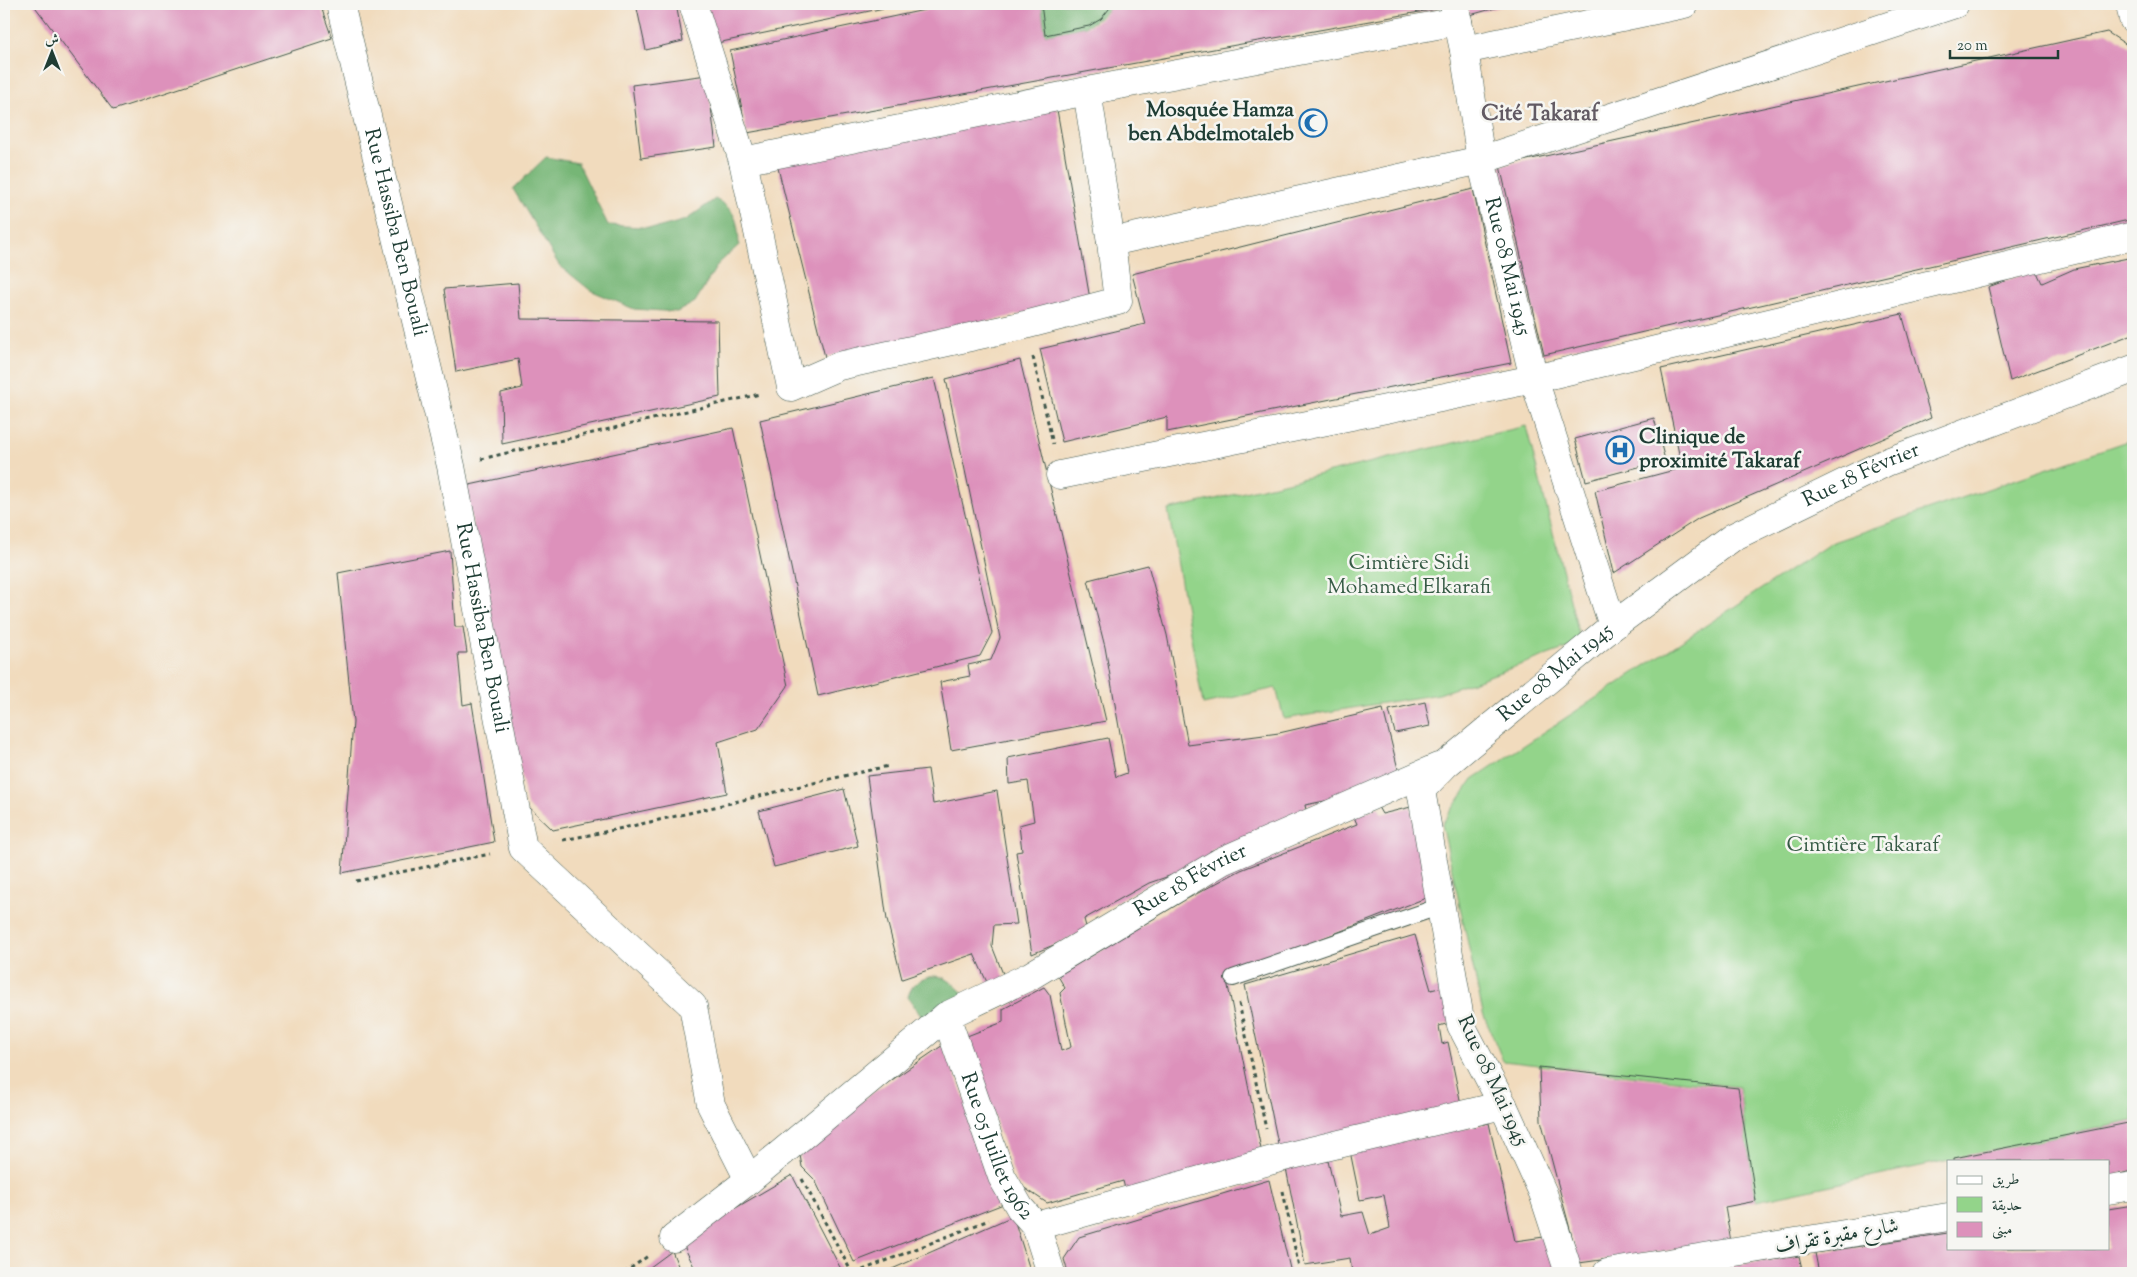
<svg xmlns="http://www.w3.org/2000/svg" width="2137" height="1277" font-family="'Sorts Mill Goudy',Amiri,serif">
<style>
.green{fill:#93d48a;stroke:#59885f}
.forest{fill:#76b676;stroke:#4a7a55}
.building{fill:#dd91bb}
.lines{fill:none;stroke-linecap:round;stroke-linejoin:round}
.lane-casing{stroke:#3e5549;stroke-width:18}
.street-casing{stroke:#3e5549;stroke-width:29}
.path{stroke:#3e5549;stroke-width:3;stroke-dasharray:4 4;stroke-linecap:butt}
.lane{stroke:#fff;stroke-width:16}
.street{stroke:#fff;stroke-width:28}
.labels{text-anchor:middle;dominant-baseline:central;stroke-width:5;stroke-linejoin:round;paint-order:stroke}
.poi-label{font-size:21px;font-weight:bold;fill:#1f3d34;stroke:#f6f6f2;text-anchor:end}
.street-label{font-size:21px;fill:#1f3d34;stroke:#f6f6f2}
.park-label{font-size:21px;fill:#365b45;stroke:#f6f6f2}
.neighbourhood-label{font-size:22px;font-weight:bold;fill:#625a63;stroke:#f6f6f2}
</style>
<rect width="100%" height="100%" fill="#f6f6f2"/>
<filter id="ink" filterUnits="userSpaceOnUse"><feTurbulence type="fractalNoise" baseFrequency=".02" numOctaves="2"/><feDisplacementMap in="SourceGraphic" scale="10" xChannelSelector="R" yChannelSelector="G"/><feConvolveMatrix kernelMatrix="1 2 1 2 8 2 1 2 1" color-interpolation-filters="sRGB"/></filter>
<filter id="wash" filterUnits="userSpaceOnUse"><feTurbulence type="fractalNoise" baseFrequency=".0096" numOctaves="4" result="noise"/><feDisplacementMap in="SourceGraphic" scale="20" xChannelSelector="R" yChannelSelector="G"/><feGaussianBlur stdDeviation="1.12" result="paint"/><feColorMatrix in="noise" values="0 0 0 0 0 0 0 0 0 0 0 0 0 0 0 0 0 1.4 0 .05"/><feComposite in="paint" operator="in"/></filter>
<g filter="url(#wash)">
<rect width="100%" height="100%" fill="#f1dbbd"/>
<!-- green -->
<g class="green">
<polygon points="1526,426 1581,643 1439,694 1284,719 1276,688 1203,704 1168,510"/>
<polygon points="2133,439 2133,1121 1756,1201 1739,1087 1503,1061 1483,1013 1442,824 1473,779 1831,543"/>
</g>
<!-- forest -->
<g class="forest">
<path d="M1041 4H1113C1091 30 1077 29 1045 35Z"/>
<path d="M546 157 578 163 608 225 657 228 686 220 715 199C737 210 738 222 739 245L718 264 695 302 677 312 634 309 590 290 559 265 513 189Z"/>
<path d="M934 976C949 976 955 987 966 995L923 1019 908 997C912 982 921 979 934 976Z"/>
</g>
<g id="blocks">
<!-- building -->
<g class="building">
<polygon points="33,4 320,4 332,38 113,110"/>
<polygon points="636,4 676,4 683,41 646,50"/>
<polygon points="706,4 883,4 884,8 717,43"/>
<polygon points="953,4 1041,4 1045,35 1089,26 1101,19 1113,4 1435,4 1436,9 747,133 730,51"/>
<polygon points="1467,4 1510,4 1470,15"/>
<polygon points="2107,32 2133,49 2133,219 1544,355 1500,166"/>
<polygon points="707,75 716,147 641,158 632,85"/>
<polygon points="1056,104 1090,299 825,357 777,164"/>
<polygon points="1473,189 1511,363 1167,432 1167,417 1062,442 1040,349 1145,324 1132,274"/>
<polygon points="2133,257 2133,334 2010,381 1988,287 2036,270 2042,283 2074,269"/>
<polygon points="518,283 521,319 718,321 720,397 502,444 501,393 522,388 518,359 456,372 444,289"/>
<polygon points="1902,314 1931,418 1699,518 1614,573 1595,491 1682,468 1661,369"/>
<polygon points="1020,360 1106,721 951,750 940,682 970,676 968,665 991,660 1000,638 946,379"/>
<polygon points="934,378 992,633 980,656 818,696 760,420"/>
<polygon points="1654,418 1665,460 1586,481 1575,439"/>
<polygon points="733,428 788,686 758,729 718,742 727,793 553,830 527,805 465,486"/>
<polygon points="450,551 455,627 463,627 467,653 458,653 463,705 472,703 494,842 342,873 353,722 338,573"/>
<polygon points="1148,565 1167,635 1188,745 1279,733 1383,709 1400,777 1354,795 1305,805 1308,820 1210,851 1213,861 1149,883 1084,919 1087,931 1032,954 1016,852 1022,851 1019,825 1034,821 1028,781 1009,784 1008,758 1108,738 1116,777 1127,773 1105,647 1088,580"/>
<polygon points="1425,702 1430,726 1395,733 1389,710"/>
<polygon points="928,769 933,804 997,791 1017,924 994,925 992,946 1007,984 991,991 974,954 902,979 887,920 867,776"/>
<polygon points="844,789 858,846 774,867 759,811"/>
<polygon points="1378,807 1382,814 1411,807 1431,896 1226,976 1263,1159 1128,1200 1123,1181 1047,1203 1017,1183 967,1036 1003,1022 1003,1009 1044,987 1050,995 1061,1051 1071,1047 1060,993 1065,988 1058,976 1185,900 1241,870 1357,824 1354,817"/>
<polygon points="1415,935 1431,990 1447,986 1453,1022 1439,1026 1442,1044 1448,1042 1462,1109 1280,1153 1245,985"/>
<polygon points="943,1045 1006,1203 854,1262 815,1180 802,1167 799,1149 813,1134"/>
<polygon points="1539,1067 1738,1088 1756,1201 1725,1207 1731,1242 1579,1263 1541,1120"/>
<polygon points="2133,1122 2133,1171 2119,1174 2120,1177 2108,1179 2108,1161 1954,1161 1954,1158"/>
<polygon points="1489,1123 1515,1241 1551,1236 1558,1273 1352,1273 1350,1258 1305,1265 1286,1168 1328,1161 1341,1216 1363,1212 1370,1235 1390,1228 1384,1195 1360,1200 1350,1151"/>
<polygon points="792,1175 843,1273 697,1273 681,1240"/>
<polygon points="1269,1180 1291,1273 1068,1273 1064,1259 1079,1237"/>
<polygon points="2133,1205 2133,1273 1819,1273 1815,1253 1948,1233 1948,1248 2108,1248 2108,1209"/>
<polygon points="1013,1216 1031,1273 883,1273"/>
<polygon points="672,1251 681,1273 642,1273"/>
<polygon points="1799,1256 1803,1273 1692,1273 1692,1272"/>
</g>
</g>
</g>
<g filter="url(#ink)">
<use href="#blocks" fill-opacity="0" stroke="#3e5549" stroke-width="1"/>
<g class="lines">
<!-- lane casing -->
<g class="lane-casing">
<polyline id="lane" points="1233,978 1441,906"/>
</g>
<!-- street casing -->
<g class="street-casing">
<g id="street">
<path id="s1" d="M340 4 451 466 523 848 693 1006 711 1105 749 1180"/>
<polyline points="693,4 743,161 791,387 839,366 1025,325 1118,301 1111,242 1087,91"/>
<path id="s2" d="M1454 4 1464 50 1481 160 1534 379 1613 626"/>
<polyline points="2130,4 2133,19"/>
<polyline points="1464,50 1684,4"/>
<polyline points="743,161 1087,91 1458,21"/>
<polyline points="1111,242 1481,160 1955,4"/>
<polyline points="1060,475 1534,379 2133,236"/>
<path id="s3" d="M946 1016 1002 1177 1020 1208 1036 1226 1051 1273"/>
<polyline points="2108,1190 2133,1186"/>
<polyline points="1036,1226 1276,1159 1503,1105"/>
<path id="s4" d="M674 1238 749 1180 946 1016 1030 976 1222 861 1438 767"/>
<path id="s5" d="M1569 1273 1543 1193 1503 1105 1461 1025 1421 790 1446 764 1613 626 1733 537 1887 462 2133 369"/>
<polyline points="1607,1273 1948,1217"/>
</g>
</g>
<!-- path -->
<g class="path">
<polyline points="1033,357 1053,444"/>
<polyline points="481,459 760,394"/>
<path d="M563 840C672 820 780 789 889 766"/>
<polyline points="356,881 490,854"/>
<polyline points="1239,1003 1266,1129"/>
<polyline points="802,1179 852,1273"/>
<polyline points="1283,1191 1300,1273"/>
<polyline points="624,1273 648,1256"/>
<polyline points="855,1273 989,1220"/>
</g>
<!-- lane -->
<use href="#lane" class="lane"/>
<!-- street -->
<use href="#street" class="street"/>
</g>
</g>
<!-- icons -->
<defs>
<g id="mosque-ring" transform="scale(1.4375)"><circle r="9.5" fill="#f6f6f2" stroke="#1f6fb2" stroke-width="1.5"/><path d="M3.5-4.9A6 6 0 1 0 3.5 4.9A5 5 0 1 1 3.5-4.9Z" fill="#1f6fb2"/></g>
<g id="hospital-ring" transform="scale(1.4375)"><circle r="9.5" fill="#f6f6f2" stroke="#1f6fb2" stroke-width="1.5"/><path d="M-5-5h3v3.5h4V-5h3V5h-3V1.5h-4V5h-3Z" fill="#1f6fb2"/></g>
</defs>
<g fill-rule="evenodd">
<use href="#mosque-ring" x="1313" y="123"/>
<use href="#hospital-ring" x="1620" y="450"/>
</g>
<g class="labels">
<!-- poi labels -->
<g class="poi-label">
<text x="1294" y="111">Mosquée Hamza<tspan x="1294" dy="24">ben Abdelmotaleb</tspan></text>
<text x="1639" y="438" text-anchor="start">Clinique de<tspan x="1639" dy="24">proximité Takaraf</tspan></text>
</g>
<!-- street labels -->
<g class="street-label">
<text stroke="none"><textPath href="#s1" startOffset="235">Rue Hassiba Ben Bouali</textPath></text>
<text stroke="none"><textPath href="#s2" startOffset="268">Rue 08 Mai 1945</textPath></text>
<text stroke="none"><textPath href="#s5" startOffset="1054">Rue 18 Février</textPath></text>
<text stroke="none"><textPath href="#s1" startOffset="640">Rue Hassiba Ben Bouali</textPath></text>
<text stroke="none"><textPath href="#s5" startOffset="688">Rue 08 Mai 1945</textPath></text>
<text stroke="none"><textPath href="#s4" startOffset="631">Rue 18 Février</textPath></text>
<text transform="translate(1492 1081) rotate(65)">Rue 08 Mai 1945</text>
<text stroke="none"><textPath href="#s3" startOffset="140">Rue 05 Juillet 1962</textPath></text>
<text transform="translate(1837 1237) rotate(-10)">شارع مقبرة تقراف</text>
</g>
<!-- park labels -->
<g class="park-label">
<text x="1409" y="564">Cimtière Sidi<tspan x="1409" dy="24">Mohamed Elkarafi</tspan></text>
<text x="1863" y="846">Cimtière Takaraf</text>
</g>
<!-- neighbourhood labels -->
<g class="neighbourhood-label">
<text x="1540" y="115">Cité Takaraf</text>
</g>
</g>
<!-- margin -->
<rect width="2137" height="1277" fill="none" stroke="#f6f6f2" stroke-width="20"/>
<!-- legend -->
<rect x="1947" y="1160" width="162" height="90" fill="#f6f6f2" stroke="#a0aca6"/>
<rect x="1957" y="1176" width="25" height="8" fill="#ffffff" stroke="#a0aca6"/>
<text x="1992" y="1184" font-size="15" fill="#1f3d34">طريق</text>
<rect x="1957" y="1197" width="25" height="15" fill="#93d48a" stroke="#a0aca6"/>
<text x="1992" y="1210" font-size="15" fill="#1f3d34">حديقة</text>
<rect x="1957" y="1222" width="25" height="15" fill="#dd91bb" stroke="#a0aca6"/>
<text x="1992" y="1234" font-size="15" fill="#1f3d34">مبنى</text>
<!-- north arrow -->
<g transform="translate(52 52)" stroke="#f6f6f2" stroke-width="4" paint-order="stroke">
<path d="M0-4L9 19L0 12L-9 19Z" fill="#1f3d34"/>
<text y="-8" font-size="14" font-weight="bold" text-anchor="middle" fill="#1f3d34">ش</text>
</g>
<!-- scale -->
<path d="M1950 50v8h108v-8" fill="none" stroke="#1f3d34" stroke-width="2.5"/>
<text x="1957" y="50" font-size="15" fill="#1f3d34" stroke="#f6f6f2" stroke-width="4" paint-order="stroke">20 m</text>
</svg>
